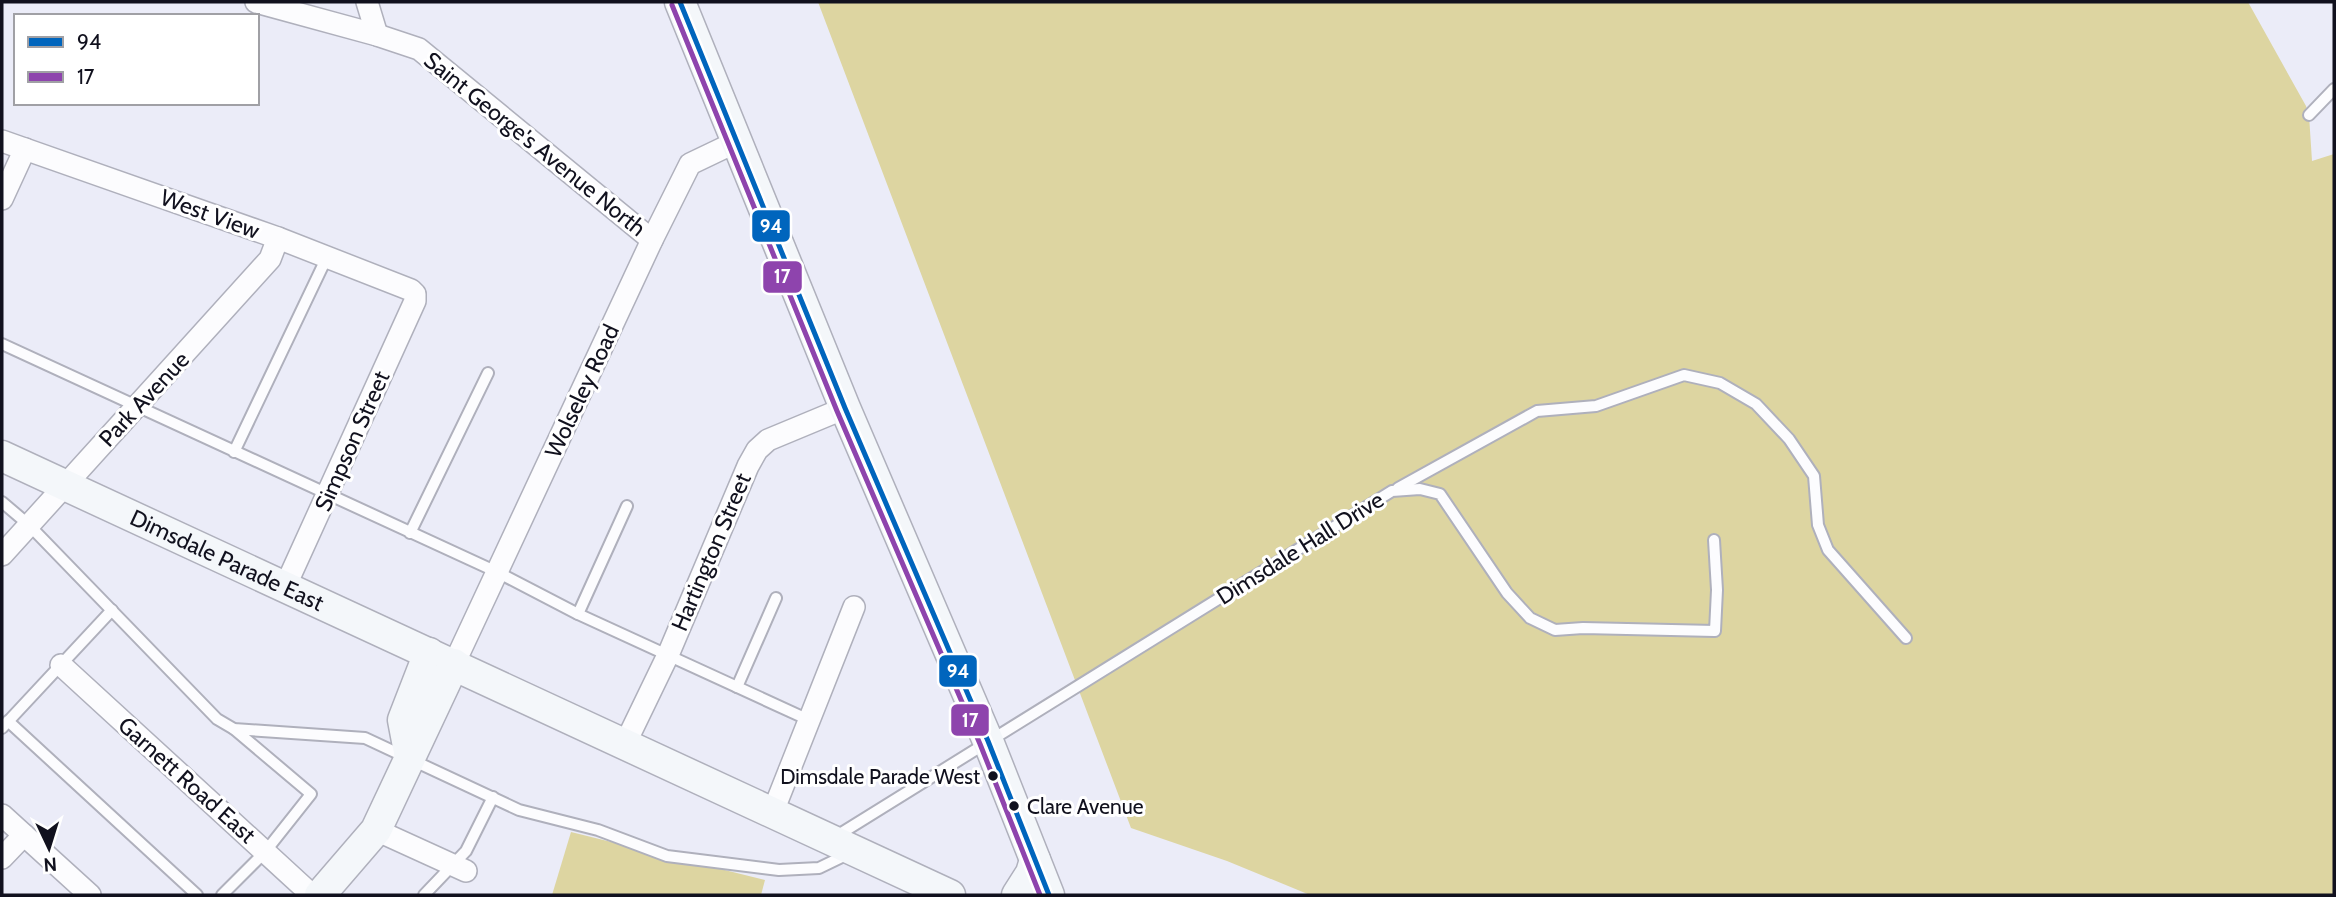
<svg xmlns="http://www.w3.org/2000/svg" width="2336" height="897" font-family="Cabin,sans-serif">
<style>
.green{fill:#ddd5a1}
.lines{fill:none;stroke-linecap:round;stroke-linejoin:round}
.lane-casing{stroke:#afb0bc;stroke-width:14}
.street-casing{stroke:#afb0bc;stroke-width:24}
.secondary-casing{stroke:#afb0bc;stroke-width:33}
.lane{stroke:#fcfcfe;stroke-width:10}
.street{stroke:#fcfcfe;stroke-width:21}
.secondary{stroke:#f4f7fa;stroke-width:30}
.bus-1-casing{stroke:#fff;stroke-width:10}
.bus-2-casing{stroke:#fff;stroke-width:10}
.bus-1{stroke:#0065bd;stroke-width:5}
.bus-2{stroke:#8e44ad;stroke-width:5}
.bus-dot{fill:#11111e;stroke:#fff;stroke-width:2.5}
.labels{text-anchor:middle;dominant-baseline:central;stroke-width:6;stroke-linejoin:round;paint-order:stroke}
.bus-label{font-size:21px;fill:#11111e;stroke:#fff;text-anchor:end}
.street-label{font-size:23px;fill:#11111e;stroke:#fff}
.line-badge{stroke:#fff;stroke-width:2.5}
.badge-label{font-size:19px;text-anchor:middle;font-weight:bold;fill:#fff}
</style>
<rect width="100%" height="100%" fill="#ebecf8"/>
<!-- green -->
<g class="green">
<polygon points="818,2 2248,2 2306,106 2309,115 2312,161 2334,154 2334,895 1310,895 1227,861 1131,828"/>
<polygon points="571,832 765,880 761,895 552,895"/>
</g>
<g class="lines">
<!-- lane casing -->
<g class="lane-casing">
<g id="lane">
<polyline points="2309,115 2334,89"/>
<polyline points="2,344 497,572 578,614 809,720"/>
<polyline points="234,452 327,257"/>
<polyline points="1398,488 1537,411 1596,406 1684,375 1720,383 1756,404 1789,439 1814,476 1818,525 1828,550 1906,638"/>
<polyline points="2,502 29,525 217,719 234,729 365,738 519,810 598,830 667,856 779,870 819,868 848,854"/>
<polyline points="410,533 488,373"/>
<polyline points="578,614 627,506"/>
<polyline points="737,687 776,598"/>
<polyline points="8,721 197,895"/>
<polyline points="2,728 112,610"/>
<polyline points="835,837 1392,491 1420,489 1440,494 1507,593 1530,618 1555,630 1583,628 1715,631 1717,590 1714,540"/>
<polyline points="222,895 265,852 311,794 234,729"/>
<polyline points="424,895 466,851 493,797"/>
</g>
</g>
<!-- street casing -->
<g class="street-casing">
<g id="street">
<polyline points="256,2 377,35 419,49 652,240"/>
<polyline points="367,2 377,35"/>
<polyline points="2,141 278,238 411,290 415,294 415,301 285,587"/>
<polyline points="2,199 25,149"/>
<path d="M2 555C91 456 181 358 270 259L278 238"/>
<polyline points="454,664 652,240 690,164 736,142"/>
<polyline points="61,665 312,895"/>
<polyline points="625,744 668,655 748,466 757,450 768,440 845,408"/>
<polyline points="772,814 854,607"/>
<polyline points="2,815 90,895"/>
<polyline points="376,830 466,871"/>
<polyline points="2,858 24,835"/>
</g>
</g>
<!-- secondary casing -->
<g class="secondary-casing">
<g id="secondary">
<polyline points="680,2 845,408 988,741 1049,895"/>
<path id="s1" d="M2 456 950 895"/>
<polyline points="410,757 403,720 429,653"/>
<polyline points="320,895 376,830 454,664"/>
<polyline points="1017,895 1031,873 1035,860"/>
</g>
</g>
<!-- lane -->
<use href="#lane" class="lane"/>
<!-- street -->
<use href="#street" class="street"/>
<!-- secondary -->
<use href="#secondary" class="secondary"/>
<!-- bus-1 casing -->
<g class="bus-1-casing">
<polyline id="bus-1" points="680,2 845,408 988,741 1049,895"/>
</g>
<!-- bus-2 casing -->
<g class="bus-2-casing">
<polyline id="bus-2" points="672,5 837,411 980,744 1040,895"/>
</g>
<!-- bus-1 -->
<use href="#bus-1" class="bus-1"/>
<!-- bus-2 -->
<use href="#bus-2" class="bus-2"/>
</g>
<!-- markers -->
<g class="bus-dot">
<circle cx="993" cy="776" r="6"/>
<circle cx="1014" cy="806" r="6"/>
</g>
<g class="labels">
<!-- bus labels -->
<g class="bus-label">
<text x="980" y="776">Dimsdale Parade West</text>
<text x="1027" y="806" text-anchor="start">Clare Avenue</text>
</g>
<!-- street labels -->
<g class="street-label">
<text transform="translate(535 144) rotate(39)">Saint George's Avenue North</text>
<text transform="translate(210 214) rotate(20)">West View</text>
<text transform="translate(582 391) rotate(-65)">Wolseley Road</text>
<text transform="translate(144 399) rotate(-47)">Park Avenue</text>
<text transform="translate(352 441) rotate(-66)">Simpson Street</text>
<text transform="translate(1300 548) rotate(-32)">Dimsdale Hall Drive</text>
<text transform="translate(711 552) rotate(-67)">Hartington Street</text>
<text stroke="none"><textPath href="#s1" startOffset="248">Dimsdale Parade East</textPath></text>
<text transform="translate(187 780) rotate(42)">Garnett Road East</text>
</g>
</g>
<g class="line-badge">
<rect x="751" y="209" width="40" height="34" rx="7" fill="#0065bd"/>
<rect x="762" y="260" width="41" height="34" rx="7" fill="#8e44ad"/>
<rect x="938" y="654" width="40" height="34" rx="7" fill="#0065bd"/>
<rect x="950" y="703" width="40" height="34" rx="7" fill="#8e44ad"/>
</g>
<g class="badge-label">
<text x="771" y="233">94</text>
<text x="782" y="283">17</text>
<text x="958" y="678">94</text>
<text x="970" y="727">17</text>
</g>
<!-- border -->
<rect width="2336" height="897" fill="none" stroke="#11111e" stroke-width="7"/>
<!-- legend -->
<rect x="14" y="14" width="245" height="91" fill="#ffffff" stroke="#a0a0a5" stroke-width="2"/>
<rect x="28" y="37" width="35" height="10" fill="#0065bd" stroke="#a0a0a5" stroke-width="2"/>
<text x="77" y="49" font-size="21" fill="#11111e">94</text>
<rect x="28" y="72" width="35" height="10" fill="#8e44ad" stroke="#a0a0a5" stroke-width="2"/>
<text x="77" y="84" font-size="21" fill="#11111e">17</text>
<!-- north arrow -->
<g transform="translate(49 848) rotate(176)" stroke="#ffffff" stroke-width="5" paint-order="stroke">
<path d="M0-5L12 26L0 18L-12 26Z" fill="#11111e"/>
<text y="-10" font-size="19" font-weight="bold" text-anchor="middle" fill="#11111e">N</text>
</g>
</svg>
